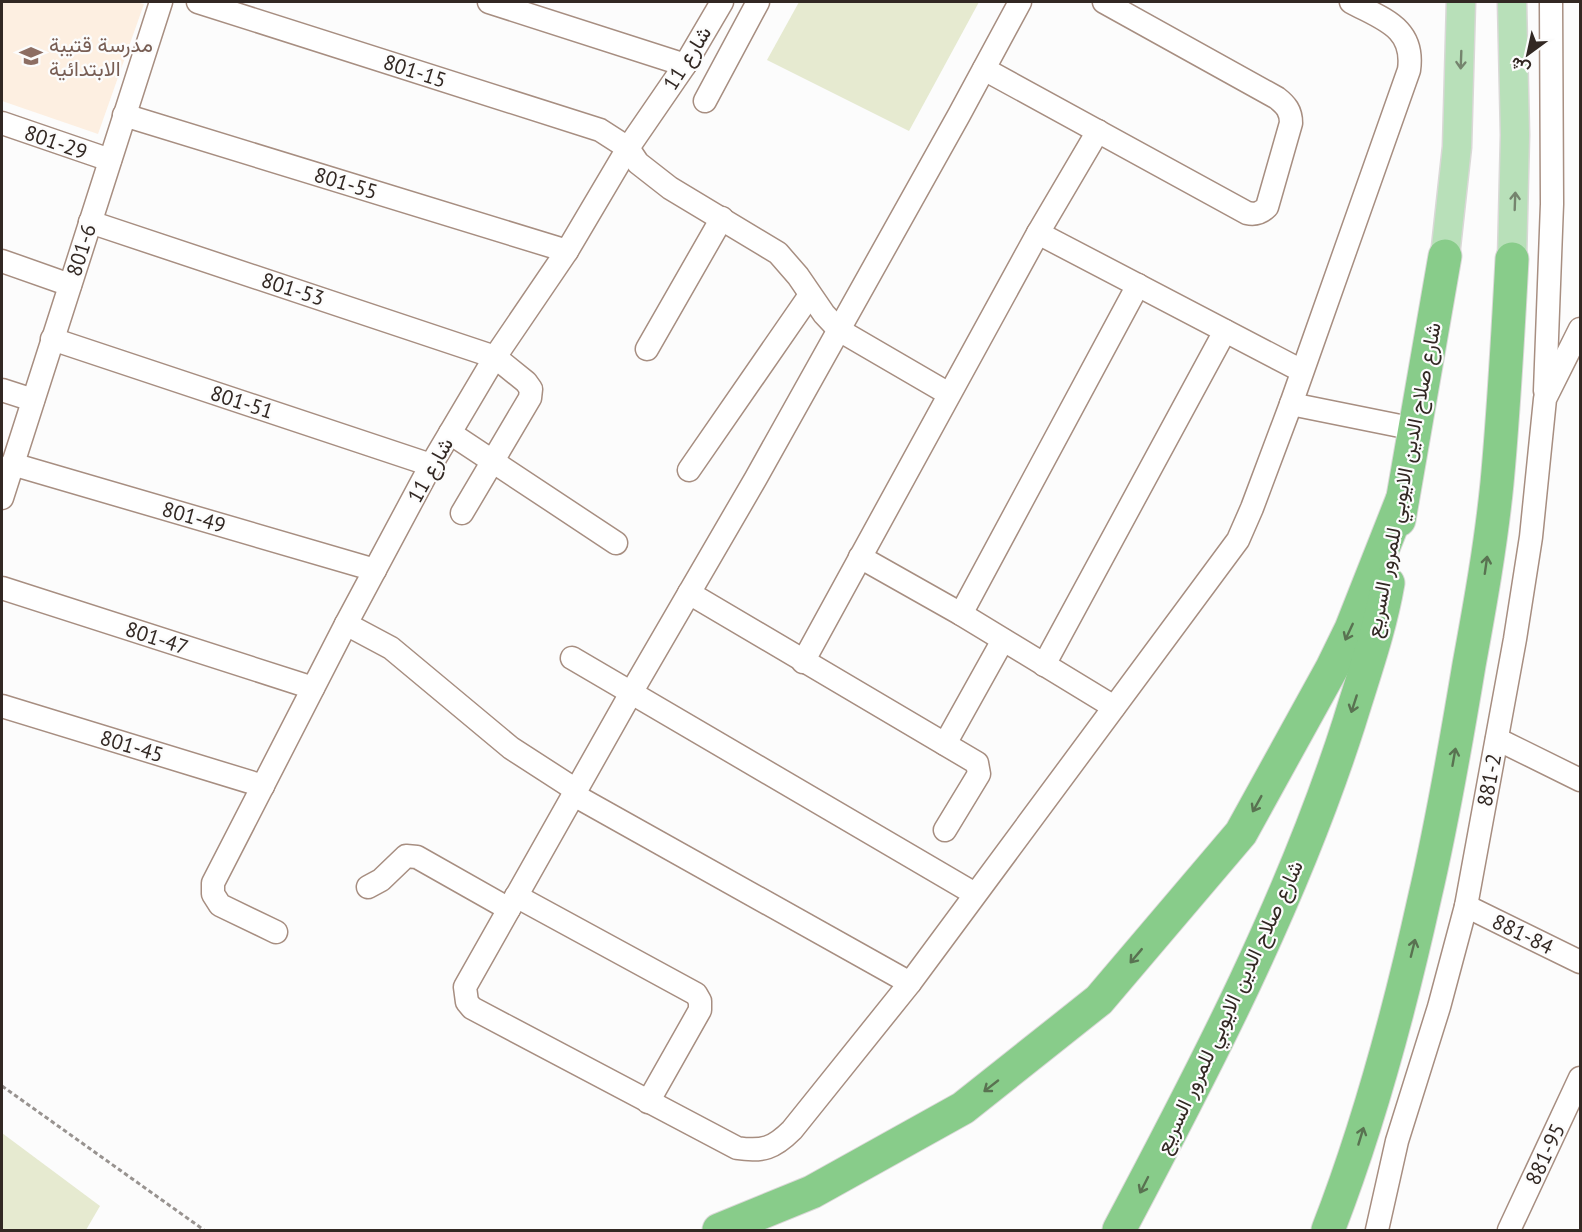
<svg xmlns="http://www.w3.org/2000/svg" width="1582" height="1232" font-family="'PT Sans',Vazirmatn,sans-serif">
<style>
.education{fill:#fdefe1}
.green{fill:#e6ead0}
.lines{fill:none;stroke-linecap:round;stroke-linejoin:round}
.minor-casing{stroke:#a78e81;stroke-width:25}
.major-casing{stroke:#dad8d7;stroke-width:31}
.highway-casing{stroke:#dad8d7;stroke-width:35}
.path{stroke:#989390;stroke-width:3;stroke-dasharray:4.5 3;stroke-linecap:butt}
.minor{stroke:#fff;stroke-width:22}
.major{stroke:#b8e0b9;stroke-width:28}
.highway{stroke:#88cc8a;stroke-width:33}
.oneway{stroke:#75846e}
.oneway2{stroke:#597251}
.labels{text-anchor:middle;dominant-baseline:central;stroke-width:4.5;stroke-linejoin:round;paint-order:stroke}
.education-label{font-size:21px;fill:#785e54;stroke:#fcfcfc;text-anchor:start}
.street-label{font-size:21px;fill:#322823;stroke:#fcfcfc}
</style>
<rect width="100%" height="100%" fill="#fcfcfc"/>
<!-- education -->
<polygon class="education" points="2,2 136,2 144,4 98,134 2,101"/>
<!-- green -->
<g class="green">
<polygon points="799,2 979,2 909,131 767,60"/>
<polygon points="2,1133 100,1206 86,1230 2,1230"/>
</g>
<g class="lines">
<!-- minor casing -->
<g class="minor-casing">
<g id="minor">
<polyline points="198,2 600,130 628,148 638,163 670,188 778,253 798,276 824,314 839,330 949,394"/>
<polyline points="489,2 685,65"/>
<path d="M1020 2 959 115 756 478 631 693 465 987 467 1002 472 1008 737 1148C763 1152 774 1148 792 1130L910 983 1238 540 1252 508 1291 404 1409 70C1415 27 1382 19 1351 2"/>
<path d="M984 69 1247 213C1256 215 1261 213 1267 207L1291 123C1291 111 1286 105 1277 98L1104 2"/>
<polyline points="705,101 758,2"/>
<polyline points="124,115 567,251"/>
<polyline points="2,123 110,160"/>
<polyline points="90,222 495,357 526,382 531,389 530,398 462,513"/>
<polyline points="1038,233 1302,371"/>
<polyline points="2,261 70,285"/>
<polyline points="52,339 431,465"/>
<polyline points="647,349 722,218"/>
<polyline points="2,390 33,400"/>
<polyline points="1545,391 1552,204 1551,2"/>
<polyline points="1291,404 1415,429"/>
<polyline points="450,433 616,543"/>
<polyline points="12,464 375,570"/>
<polyline points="689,470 810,295"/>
<polyline points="2,498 161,2"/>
<polyline points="860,557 961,614 1114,707"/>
<polyline points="2,588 313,688"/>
<polyline points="689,593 977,763 979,774 945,830"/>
<polyline points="961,614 1138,285"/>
<polyline points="346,624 391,648 511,748 576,790"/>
<polyline points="572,658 975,894"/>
<polyline points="803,662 1038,233 1098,131"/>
<polyline points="1044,665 1225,331"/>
<polyline points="2,706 263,786"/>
<polyline points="1497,739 1580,780"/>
<polyline points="945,744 1003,640"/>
<polyline points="574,795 910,983"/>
<polyline points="368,887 381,880 406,856 417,857 509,909"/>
<polyline points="516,896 696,994 700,1001 700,1010 648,1102"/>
<polyline points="1466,906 1580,962"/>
<polyline points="276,932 220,905 213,894 213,883 346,624 431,465 495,357 567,251 628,148 685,65 722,2"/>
<polyline points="1377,1230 1397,1141 1439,1007 1466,906 1515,639 1531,537 1545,399 1580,329"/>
<polyline points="1509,1230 1580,1078"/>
</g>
</g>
<!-- major casing -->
<g class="major-casing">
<g id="major">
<polyline points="1512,2 1515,135 1512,259"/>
<polyline points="1445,256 1457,147 1461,2"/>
</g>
</g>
<!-- highway casing -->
<g class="highway-casing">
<g id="highway">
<polyline points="1399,520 1445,256"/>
<polyline points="719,1230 812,1192 963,1108 1099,1000 1241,833 1332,668 1351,629 1402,500"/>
<path d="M1119 1230C1206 1066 1292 901 1349 723 1363 677 1380 630 1388 583"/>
<path d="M1328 1230C1370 1122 1400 1009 1425 896 1443 819 1456 743 1469 665 1480 605 1491 544 1497 483 1504 409 1508 334 1512 259"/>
</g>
</g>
<!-- path -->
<polyline class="path" points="2,1086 204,1230"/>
<!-- minor -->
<use href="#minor" class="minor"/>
<!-- major -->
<use href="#major" class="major"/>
<!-- highway -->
<use href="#highway" class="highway"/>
</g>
<!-- one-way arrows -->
<defs><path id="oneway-shaft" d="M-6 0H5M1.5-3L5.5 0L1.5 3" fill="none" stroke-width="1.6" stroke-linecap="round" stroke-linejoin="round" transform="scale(1.5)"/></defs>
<g class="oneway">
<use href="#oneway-shaft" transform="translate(1461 60) rotate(92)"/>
<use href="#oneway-shaft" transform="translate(1515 201) rotate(-88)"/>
</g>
<g class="oneway2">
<use href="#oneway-shaft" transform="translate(1486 565) rotate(-82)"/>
<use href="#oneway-shaft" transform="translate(1349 632) rotate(115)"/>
<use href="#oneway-shaft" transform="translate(1354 704) rotate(108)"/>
<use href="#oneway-shaft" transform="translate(1454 757) rotate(-80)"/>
<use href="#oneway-shaft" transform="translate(1257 804) rotate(119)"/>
<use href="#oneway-shaft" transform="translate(1413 948) rotate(-76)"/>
<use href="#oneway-shaft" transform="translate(1136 956) rotate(130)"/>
<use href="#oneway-shaft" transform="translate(991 1086) rotate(142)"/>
<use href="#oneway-shaft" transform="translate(1361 1136) rotate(-73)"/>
<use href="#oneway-shaft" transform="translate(1144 1185) rotate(117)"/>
</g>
<!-- icons -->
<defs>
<g id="school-bare" transform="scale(1.8)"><path d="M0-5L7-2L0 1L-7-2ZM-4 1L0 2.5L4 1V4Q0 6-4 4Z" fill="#8d6e63" stroke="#fcfcfc" stroke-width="2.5" paint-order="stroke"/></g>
</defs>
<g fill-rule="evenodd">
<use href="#school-bare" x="31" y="56"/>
</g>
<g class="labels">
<!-- education labels -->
<g class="education-label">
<text x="49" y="44">مدرسة قتيبة<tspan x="49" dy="24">الابتدائية</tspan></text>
</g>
<!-- street labels -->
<g class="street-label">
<text transform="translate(687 58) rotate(-58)">شارع 11</text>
<text transform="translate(415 71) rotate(18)">801-15</text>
<text transform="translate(56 142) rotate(19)">801-29</text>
<text transform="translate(346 183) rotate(17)">801-55</text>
<text transform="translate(81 250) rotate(-72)">801-6</text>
<text transform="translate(293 289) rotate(18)">801-53</text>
<text transform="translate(242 402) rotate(18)">801-51</text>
<text transform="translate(430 470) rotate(-61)">شارع 11</text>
<text transform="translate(1403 480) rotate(-79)">شارع صلاح الدين الايوبي للمرور السريع</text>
<text transform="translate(194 517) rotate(16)">801-49</text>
<text transform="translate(157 638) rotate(18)">801-47</text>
<text transform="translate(132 746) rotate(17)">801-45</text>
<text transform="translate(1489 780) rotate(-79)">881-2</text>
<text transform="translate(1523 934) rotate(26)">881-84</text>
<text transform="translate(1229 1007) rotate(-65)">شارع صلاح الدين الايوبي للمرور السريع</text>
<text transform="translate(1545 1154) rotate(-65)">881-95</text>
</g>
</g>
<!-- border -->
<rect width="1582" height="1232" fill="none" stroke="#322823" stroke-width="6"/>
<!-- north arrow -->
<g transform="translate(1528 54) rotate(213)" stroke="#fcfcfc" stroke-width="4.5" paint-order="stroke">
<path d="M0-4.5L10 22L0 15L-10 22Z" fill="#322823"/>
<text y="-9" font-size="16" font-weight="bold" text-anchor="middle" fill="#322823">ش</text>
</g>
</svg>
